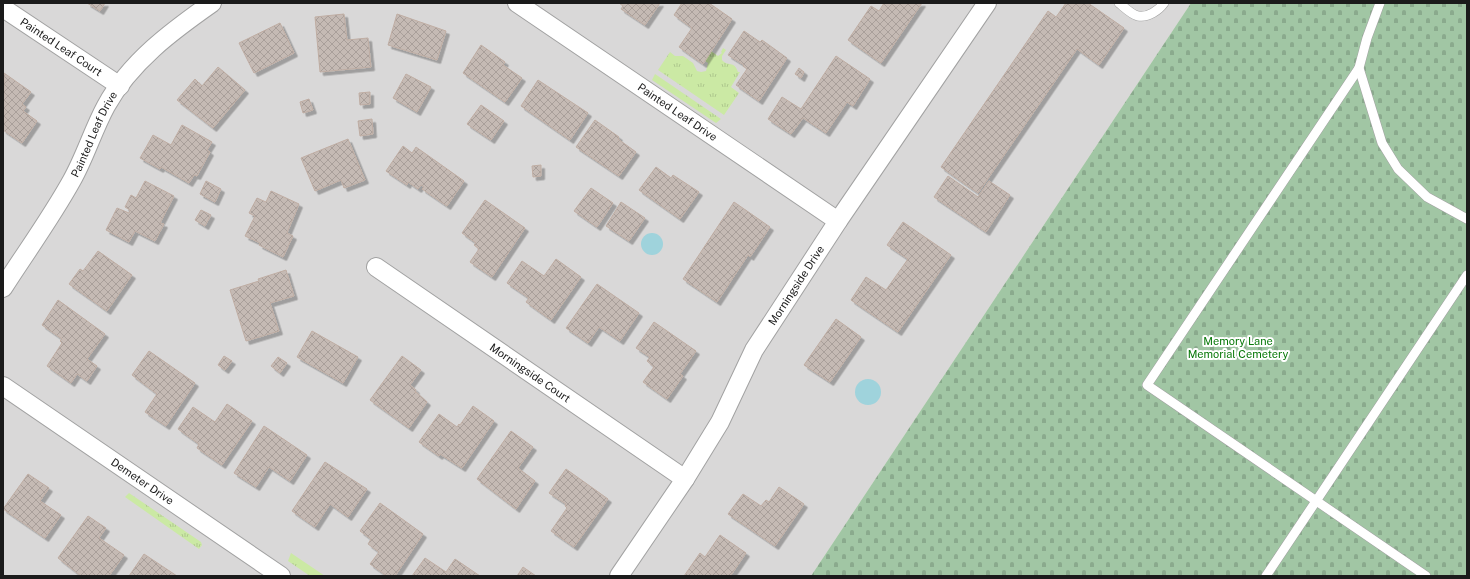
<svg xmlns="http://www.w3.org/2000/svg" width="1470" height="579" font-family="'Public Sans',sans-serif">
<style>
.residential{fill:#d9d8d8}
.grass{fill:url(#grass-tufts)}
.cemetery{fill:url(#cemetery-stones)}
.water{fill:#9fd3dc}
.building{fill:url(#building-cross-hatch);stroke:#bfada3;filter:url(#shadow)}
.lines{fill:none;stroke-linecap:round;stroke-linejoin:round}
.service-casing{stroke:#a2a2a2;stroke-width:10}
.minor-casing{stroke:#a2a2a2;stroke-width:20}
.service{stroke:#fff;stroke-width:9}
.minor{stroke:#fff;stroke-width:18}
.labels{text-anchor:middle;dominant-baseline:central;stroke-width:4;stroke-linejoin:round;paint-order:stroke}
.street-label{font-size:11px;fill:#1b1b1b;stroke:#fff}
.park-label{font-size:11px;fill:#09790a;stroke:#fff}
</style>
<defs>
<pattern id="grass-tufts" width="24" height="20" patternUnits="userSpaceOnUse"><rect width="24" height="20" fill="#cbe9a4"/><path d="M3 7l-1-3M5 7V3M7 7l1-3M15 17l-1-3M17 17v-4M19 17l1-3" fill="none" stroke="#aec78d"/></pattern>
<pattern id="cemetery-stones" width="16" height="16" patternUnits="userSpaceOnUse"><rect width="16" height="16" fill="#a1c6a4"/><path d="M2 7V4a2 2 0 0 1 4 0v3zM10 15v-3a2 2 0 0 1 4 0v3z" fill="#8aaa8d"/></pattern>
<pattern id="building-cross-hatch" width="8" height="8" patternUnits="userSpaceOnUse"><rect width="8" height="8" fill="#c5bab4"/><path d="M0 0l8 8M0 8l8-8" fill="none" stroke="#a99f9a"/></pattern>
<filter id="shadow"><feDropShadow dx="3.5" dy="3.5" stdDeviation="0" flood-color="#0004"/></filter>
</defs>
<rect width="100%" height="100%" fill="#ede8e0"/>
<!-- residential -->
<polygon class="residential" points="3,3 1191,3 811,576 3,576"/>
<!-- grass -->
<g class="grass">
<path d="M723 48 726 50 722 56V60C728 67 734 60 738 72H740L731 87 739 93 724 115 658 70 670 52 675 56H683L693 63 697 71 701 72 706 71 708 63 705 61 711 51 718 56 722 53 721 52Z"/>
<polygon points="655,74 721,119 716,123 652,80"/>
<polygon points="129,493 201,542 202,545 199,549 125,497"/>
<polygon points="291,553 325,576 310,576 288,561"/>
</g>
<!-- cemetery -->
<polygon class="cemetery" points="1191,3 1467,3 1467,576 811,576"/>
<!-- water -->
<g class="water">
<circle cx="652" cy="244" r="11"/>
<circle cx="868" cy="392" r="13"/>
</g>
<!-- building -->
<g class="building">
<polygon points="87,3 105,3 100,11"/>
<polygon points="619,3 660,3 645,25 621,9 623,6"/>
<polygon points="682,3 709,3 732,19 703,64 679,47 692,28 674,15"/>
<polygon points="884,3 922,3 881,63 848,40 871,6 879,11"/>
<polygon points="1066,3 1088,3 1124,28 1099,65 1077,49 978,193 941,167 1048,11 1056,17"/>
<polygon points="344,14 347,40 368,38 371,67 320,72 315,17"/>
<polygon points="397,14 446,31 437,60 388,45"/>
<polygon points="280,23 294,53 254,73 239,43"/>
<polygon points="744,31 760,42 762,40 787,58 759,101 736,85 747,69 743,66 744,65 728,55"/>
<polygon points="481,45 505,62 503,65 522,78 505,102 463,73"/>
<polygon points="836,56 870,79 853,106 847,102 826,133 803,118 791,134 768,119 782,97 801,109"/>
<polygon points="218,67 245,90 213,128 177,100 195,79 202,86"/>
<polygon points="799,68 804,72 801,78 795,74"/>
<polygon points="4,73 31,92 22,104 26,107 23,111 37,121 22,143 3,130"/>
<polygon points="406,74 431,87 417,112 393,98"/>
<polygon points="538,80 588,113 570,140 521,106"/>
<polygon points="370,92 370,104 360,105 359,93"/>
<polygon points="309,99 313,110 303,113 300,102"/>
<polygon points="481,105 504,121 491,140 467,124"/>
<polygon points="372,119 373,134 360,136 358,121"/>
<polygon points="595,120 619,137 618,139 636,152 619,176 576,147"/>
<polygon points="182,125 212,142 207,150 210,152 197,176 194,175 189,183 161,167 160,169 140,158 153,135 171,145"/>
<polygon points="348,139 365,180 344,188 341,180 315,191 301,158"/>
<polygon points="403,146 412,153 416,147 464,181 447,206 422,189 424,187 421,185 418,189 408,182 407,185 386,171"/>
<polygon points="541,165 541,176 533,177 532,166"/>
<polygon points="656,167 671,178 673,175 699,192 680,219 639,190"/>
<polygon points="948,176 978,197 989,181 1010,195 986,232 934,197"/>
<polygon points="145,181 174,196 160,223 164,224 155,241 135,231 129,242 106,230 117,208 129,213 130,210 125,207 131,195 136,198"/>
<polygon points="206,181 221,189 215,202 200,194"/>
<polygon points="591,188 613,203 597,227 574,211"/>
<polygon points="271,191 299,204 287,233 293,236 283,257 259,245 260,243 245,236 255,216 249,213 257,198 266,202"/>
<polygon points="485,200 525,228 492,277 470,262 479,249 474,245 476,243 462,233"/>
<polygon points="621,202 645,218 629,241 606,226"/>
<polygon points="734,202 770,227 750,257 748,255 717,302 683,279"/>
<polygon points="201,210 211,215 205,226 195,220"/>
<polygon points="903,222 951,255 898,332 851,300 866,277 886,290 908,259 887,245"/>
<polygon points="98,251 132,275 107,311 69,284 80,269 83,271"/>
<polygon points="556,259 581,277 551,320 526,302 529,298 507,283 522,261 544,276"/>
<polygon points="286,270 294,296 270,303 279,331 246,341 230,290 259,281 258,279"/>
<polygon points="597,284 639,313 620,341 599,327 588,343 566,328"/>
<polygon points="58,300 105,334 87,359 97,366 87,381 77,374 71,383 47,366 62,343 60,341 62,339 42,325"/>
<polygon points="836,319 861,337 830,382 804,365"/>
<polygon points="654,322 696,351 680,374 683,376 667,399 643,382 654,367 647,361 650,357 636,348"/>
<polygon points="312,331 358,357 343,383 297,357"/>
<polygon points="149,351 195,383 166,426 145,412 157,394 132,375"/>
<polygon points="224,356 232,361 225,370 218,365"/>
<polygon points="402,356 421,370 410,385 416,390 415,393 416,392 427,402 409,428 370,400"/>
<polygon points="278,357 287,363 280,373 271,366"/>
<polygon points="227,404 252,421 222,465 197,448 199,444 178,429 193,407 215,422"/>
<polygon points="473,406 494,421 462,468 440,454 439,456 419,442 439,414 457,427 459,424 460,425"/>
<polygon points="264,426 307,455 290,481 269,467 256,487 234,473"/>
<polygon points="511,431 533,447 518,468 535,481 516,509 477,479"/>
<polygon points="325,462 367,489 348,517 330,504 315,527 292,511"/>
<polygon points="566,469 608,499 574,547 551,531 567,508 565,506 566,504 549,493"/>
<polygon points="28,474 49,488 40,501 61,515 45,538 3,509"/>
<polygon points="779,487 804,504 775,546 728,514 743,494 761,506 766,500 769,502"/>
<polygon points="380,503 423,534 395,576 387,576 370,564 379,552 368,544 371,539 360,531"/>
<polygon points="88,516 106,528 99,538 124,555 109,576 81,576 58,558"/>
<polygon points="720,535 746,553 731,575 733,576 684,576 700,553 705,557"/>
<polygon points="144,554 177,576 129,576"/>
<polygon points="425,558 446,572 455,559 480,576 412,576"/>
<polygon points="523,567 536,576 517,576"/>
</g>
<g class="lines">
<!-- service casing -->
<g class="service-casing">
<g id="service">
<path d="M1119 3C1124 7 1132 15 1138 16 1148 18 1159 10 1164 3"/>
<polyline points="1380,3 1367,38 1359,68 1382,143 1398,169 1427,197 1467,219"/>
<polyline points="1359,68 1147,385 1426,576"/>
<polyline points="1266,576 1467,275"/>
</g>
</g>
<!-- minor casing -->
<g class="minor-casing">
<g id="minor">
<path id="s1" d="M517 3 838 221"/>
<path id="s2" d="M3 8 120 86"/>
<path id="s3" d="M376 267 685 479"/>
<path id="s4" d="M3 288C26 252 51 218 72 180 85 157 93 130 106 106 130 62 172 31 212 3"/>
<path id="s5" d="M3 386 281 576"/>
<path id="s6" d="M619 576 685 479 720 422 754 350 838 221 987 3"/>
</g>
</g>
<!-- service -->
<use href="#service" class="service"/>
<!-- minor -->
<use href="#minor" class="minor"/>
</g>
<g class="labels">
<!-- street labels -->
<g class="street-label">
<text stroke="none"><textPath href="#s2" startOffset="70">Painted Leaf Court</textPath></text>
<text stroke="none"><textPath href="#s1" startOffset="194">Painted Leaf Drive</textPath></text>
<text stroke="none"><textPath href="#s4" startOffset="179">Painted Leaf Drive</textPath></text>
<text stroke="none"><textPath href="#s6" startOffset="341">Morningside Drive</textPath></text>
<text stroke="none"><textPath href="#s3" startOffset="187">Morningside Court</textPath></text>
<text stroke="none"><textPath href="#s5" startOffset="169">Demeter Drive</textPath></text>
</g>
<!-- park labels -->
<g class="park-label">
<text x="1238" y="341">Memory Lane<tspan x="1238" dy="13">Memorial Cemetery</tspan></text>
</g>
</g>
<!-- border -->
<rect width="1470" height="579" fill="none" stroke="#1b1b1b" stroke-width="8"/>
</svg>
